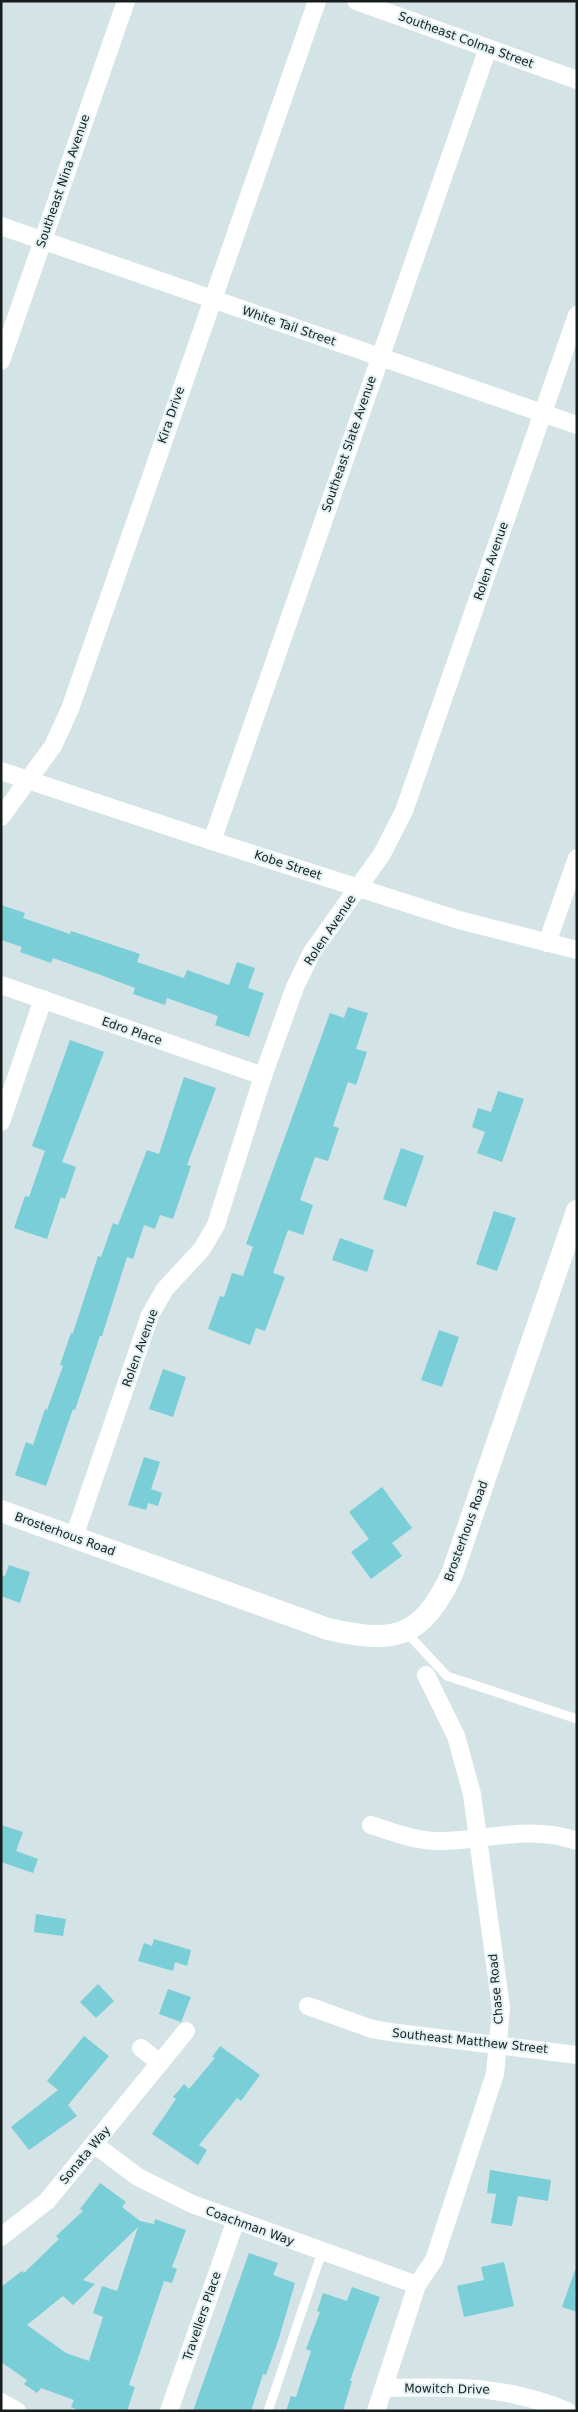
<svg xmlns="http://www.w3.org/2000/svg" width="578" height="2412" font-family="'DejaVu Sans',sans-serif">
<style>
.building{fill:#7aced8;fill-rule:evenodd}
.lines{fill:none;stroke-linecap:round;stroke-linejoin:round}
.service{stroke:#fff;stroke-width:9}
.minor{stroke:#fff;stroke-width:18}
.tertiary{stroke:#fff;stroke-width:22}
.labels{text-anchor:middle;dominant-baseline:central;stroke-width:4;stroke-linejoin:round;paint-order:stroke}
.street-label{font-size:12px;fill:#171c1d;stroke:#e1f1f3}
</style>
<rect width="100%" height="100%" fill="#d4e3e5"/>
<!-- building -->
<g class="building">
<polygon points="1,905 25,913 23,918 70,934 71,931 140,954 137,962 184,978 187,970 229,985 237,962 255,968 248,988 264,993 249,1037 215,1025 218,1016 167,998 165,1005 133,994 135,988 98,974 53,958 51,963 20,952 22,947 1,940"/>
<polygon points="348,1007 368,1013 356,1049 367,1052 356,1085 348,1082 333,1126 339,1128 328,1161 315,1157 300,1200 313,1205 303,1235 288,1230 273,1273 285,1277 265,1331 256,1328 250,1345 208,1329 220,1296 224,1297 232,1273 243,1276 253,1247 246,1244 330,1013 344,1018"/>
<polygon points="70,1040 104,1052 62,1162 76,1167 65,1199 61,1197 47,1239 14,1228 25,1196 29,1197 45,1151 32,1146"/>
<polygon points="184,1077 216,1088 187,1165 191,1166 173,1219 160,1215 155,1229 144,1225 133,1259 127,1257 102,1336 100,1336 75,1410 73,1409 46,1486 15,1475 26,1442 33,1445 45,1409 47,1410 63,1366 60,1365 71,1333 73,1333 98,1256 101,1257 113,1223 118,1225 147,1150 159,1154"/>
<polygon points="498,1091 524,1099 502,1162 477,1153 485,1132 472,1127 478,1108 491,1112"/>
<polygon points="401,1148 424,1156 406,1207 383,1199"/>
<polygon points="494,1211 516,1218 497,1271 476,1264"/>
<polygon points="340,1238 374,1250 367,1272 332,1260"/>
<polygon points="439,1330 459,1337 442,1387 421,1380"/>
<polygon points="163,1369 186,1377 173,1417 149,1409"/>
<polygon points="144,1457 160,1462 151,1489 162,1493 158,1506 148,1503 146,1510 128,1505"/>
<polygon points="382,1487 412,1528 392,1543 402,1556 371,1579 351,1552 369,1539 349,1512"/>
<polygon points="9,1565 30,1572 20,1603 1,1596 1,1575 5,1576"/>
<polygon points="1,1825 23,1832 16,1851 38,1859 33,1873 1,1862"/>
<polygon points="36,1914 66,1919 63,1936 34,1932"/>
<polygon points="154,1939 191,1950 187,1966 175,1962 173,1971 138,1961 144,1943 152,1946"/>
<polygon points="98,1984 114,2001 96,2018 80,2002"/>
<polygon points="168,1989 191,1997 181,2022 159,2014"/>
<polygon points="84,2036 109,2056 68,2105 77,2116 29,2150 11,2127 58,2090 47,2081"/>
<polygon points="220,2046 260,2075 241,2101 237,2098 199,2145 207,2150 198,2165 152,2134 176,2099 173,2097 184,2084 189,2089 215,2058 212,2057"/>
<polygon points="490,2170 551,2180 548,2201 518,2196 512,2226 491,2223 496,2194 487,2193"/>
<path d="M100 2183 126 2202 122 2207 140 2221 154 2224 155 2219 186 2230 172 2267 177 2269 172 2283 164 2281 129 2385 135 2387 127 2411H80L71 2407 74 2400 41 2388 37 2393 24 2384 27 2380 1 2362V2287L22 2271 24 2273 59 2239 56 2236 83 2211 80 2209ZM138 2227 117 2291 102 2286 93 2313 103 2317 89 2361 66 2353 27 2325 63 2296 73 2305 95 2284 83 2280Z"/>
<polygon points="249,2253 278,2263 273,2275 295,2283 279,2338 266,2375 263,2374 251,2411 193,2411"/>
<polygon points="504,2262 514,2306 464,2317 457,2286 484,2280 481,2267"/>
<polygon points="575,2270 577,2270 577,2312 562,2307"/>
<polygon points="352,2287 380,2297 350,2381 352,2381 343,2411 286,2411 291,2396 296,2397 311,2351 306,2349 320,2312 317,2311 323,2293 347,2301"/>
</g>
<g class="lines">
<!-- service -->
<g class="service">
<polyline points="406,1632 447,1676 577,1719"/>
<polyline points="268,2411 322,2252"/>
</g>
<!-- minor -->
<g class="minor">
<polyline points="356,1 577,80"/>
<polyline points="1,226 577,425"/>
<polyline points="1,361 126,1"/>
<polyline points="1,771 212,841 459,920 577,950"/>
<polyline points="1,817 53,746 70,709 317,1"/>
<polyline points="212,841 488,48"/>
<polyline points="547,943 577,858"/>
<polyline points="1,985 263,1076"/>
<polyline points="1,1122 43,999"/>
<polyline points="74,1537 150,1315 165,1289 202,1249 216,1225 263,1076 295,987 312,952 382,854 404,811 577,315"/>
<path d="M371 1825C393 1832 415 1841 439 1841 487 1841 529 1824 577 1841"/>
<polyline points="308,2006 372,2029 390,2032 577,2055"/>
<polyline points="141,2048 160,2063"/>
<polyline points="94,2144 138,2177 192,2204 417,2285"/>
<polyline points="1,2237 47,2201 186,2031"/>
<path d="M384 2388C452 2387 502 2384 567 2411"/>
<polyline points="1,2402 17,2411"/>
<polyline points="169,2411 236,2220"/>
<polyline points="376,2411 417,2285 434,2260 495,2074 501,2008 472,1794 456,1736 426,1675"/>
</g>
<!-- tertiary -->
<path class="tertiary" d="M1 1511 328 1629C395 1644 421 1639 452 1574L577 1211"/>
</g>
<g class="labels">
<!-- street labels -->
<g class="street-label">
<text transform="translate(466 40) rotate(20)">Southeast Colma Street</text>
<text transform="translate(63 181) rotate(-71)">Southeast Nina Avenue</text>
<text transform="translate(289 326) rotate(19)">White Tail Street</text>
<text transform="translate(171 415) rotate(-71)">Kira Drive</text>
<text transform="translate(349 444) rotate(-71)">Southeast Slate Avenue</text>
<text transform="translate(491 561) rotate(-71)">Rolen Avenue</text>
<text transform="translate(288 865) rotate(18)">Kobe Street</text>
<text transform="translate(330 930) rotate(-56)">Rolen Avenue</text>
<text transform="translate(132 1031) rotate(19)">Edro Place</text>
<text transform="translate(140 1348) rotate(-70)">Rolen Avenue</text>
<text transform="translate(466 1531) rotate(-70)">Brosterhous Road</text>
<text transform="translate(65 1534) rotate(20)">Brosterhous Road</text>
<text transform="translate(496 1989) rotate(-95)">Chase Road</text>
<text transform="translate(470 2041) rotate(6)">Southeast Matthew Street</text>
<text transform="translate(85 2155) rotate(-50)">Sonata Way</text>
<text transform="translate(250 2226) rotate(20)">Coachman Way</text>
<text transform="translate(202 2316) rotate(-71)">Travellers Place</text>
<text transform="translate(447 2389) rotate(1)">Mowitch Drive</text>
</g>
</g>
<!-- border -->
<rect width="578" height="2412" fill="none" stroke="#171c1d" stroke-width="5"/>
</svg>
